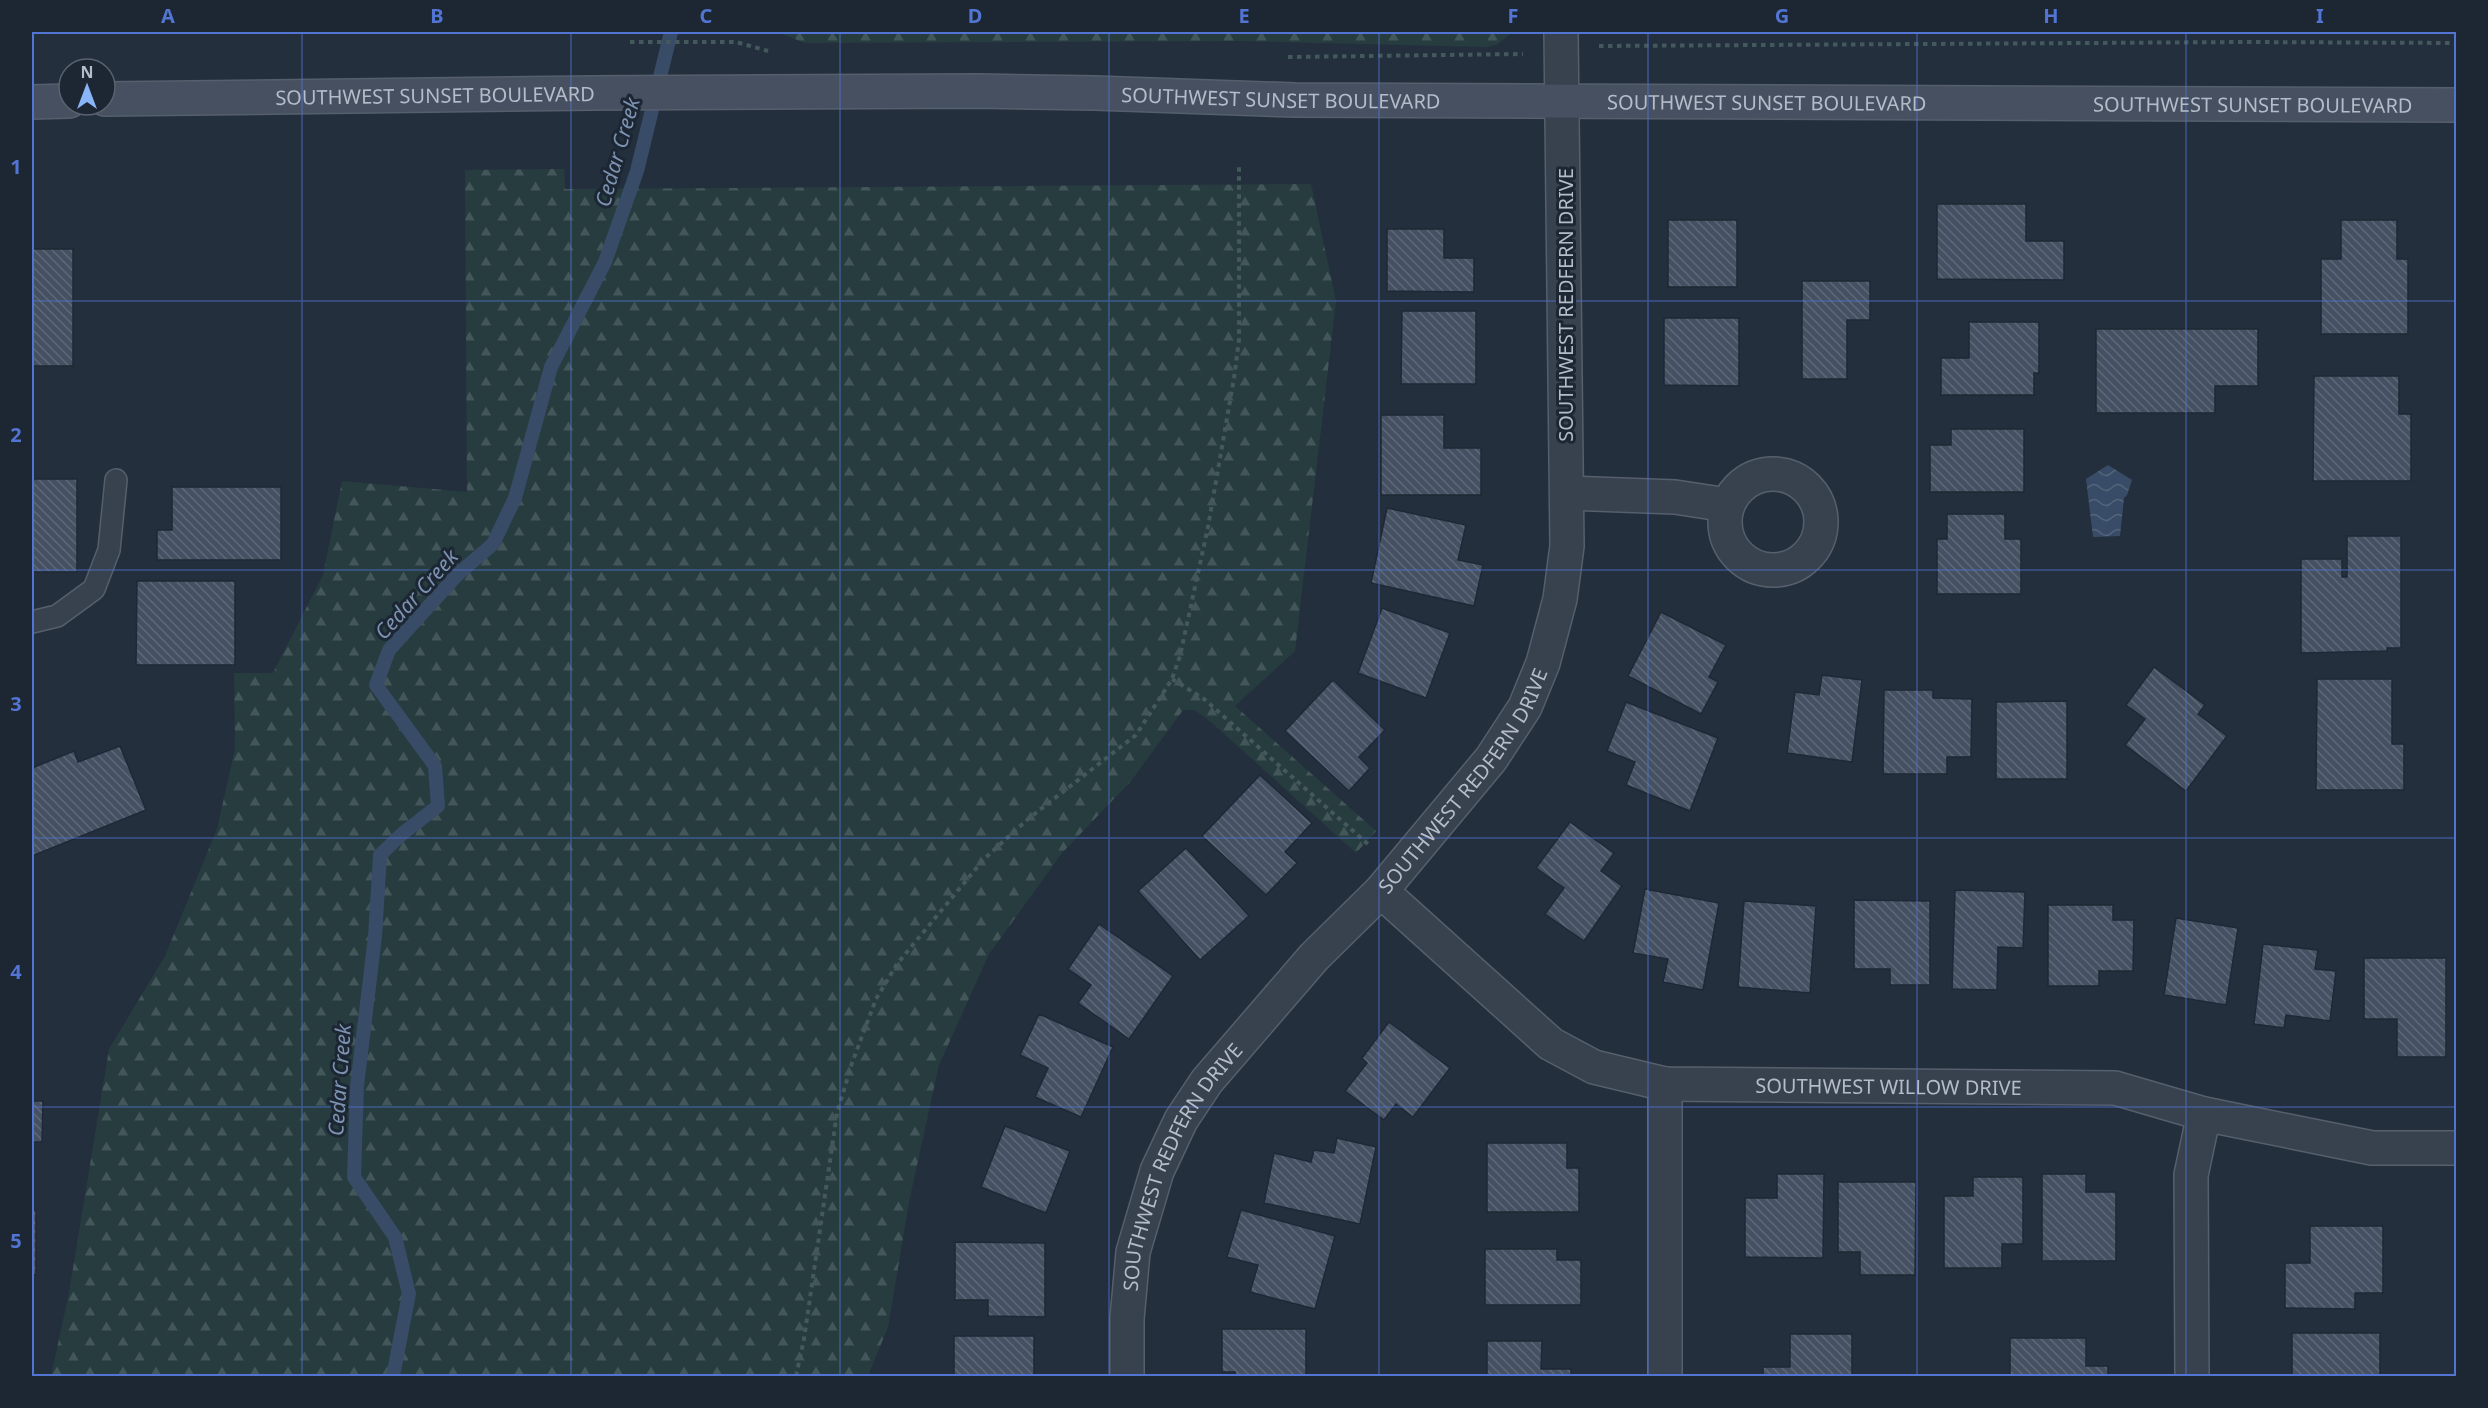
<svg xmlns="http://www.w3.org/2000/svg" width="2488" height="1408" font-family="'Noto Sans',sans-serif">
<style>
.forest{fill:url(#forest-firs)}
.water{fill:url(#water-waves)}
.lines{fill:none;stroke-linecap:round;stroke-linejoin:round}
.stream{stroke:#394c67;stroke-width:14}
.building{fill:url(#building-back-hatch);stroke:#1f2835;stroke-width:1.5}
.service-casing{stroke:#565f6c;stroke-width:24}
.minor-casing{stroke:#565f6c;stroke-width:36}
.secondary-casing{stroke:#565f6c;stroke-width:36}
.path{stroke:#44595c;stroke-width:4;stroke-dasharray:4.5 4.5;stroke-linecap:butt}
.service{stroke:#38414e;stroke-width:21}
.minor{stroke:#38414e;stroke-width:33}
.secondary{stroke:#465061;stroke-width:33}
.grid{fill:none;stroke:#5274d3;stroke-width:1.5;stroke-opacity:0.55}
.labels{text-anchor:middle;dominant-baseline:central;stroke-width:6;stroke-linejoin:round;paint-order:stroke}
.street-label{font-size:20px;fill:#b4bcc9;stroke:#1d2633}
.water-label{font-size:21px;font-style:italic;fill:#7c92b1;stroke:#1d2633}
.neatline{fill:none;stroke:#5274d3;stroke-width:2}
.grid-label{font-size:20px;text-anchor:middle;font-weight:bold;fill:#5274d3}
</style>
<defs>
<pattern id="forest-firs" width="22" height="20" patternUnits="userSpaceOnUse" patternTransform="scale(1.5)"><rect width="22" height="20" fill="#263c3f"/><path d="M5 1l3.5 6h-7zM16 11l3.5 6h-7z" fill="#435659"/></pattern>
<pattern id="water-waves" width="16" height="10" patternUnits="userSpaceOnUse" patternTransform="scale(1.5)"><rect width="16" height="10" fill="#394c67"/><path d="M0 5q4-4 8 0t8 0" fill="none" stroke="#53647b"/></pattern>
<pattern id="building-back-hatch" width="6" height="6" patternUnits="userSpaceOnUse" patternTransform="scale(1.5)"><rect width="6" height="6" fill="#455162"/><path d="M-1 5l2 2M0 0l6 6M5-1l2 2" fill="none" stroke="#5d6877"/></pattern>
</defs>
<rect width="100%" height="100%" fill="#242f3e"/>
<!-- forest -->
<g class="forest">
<polygon points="777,32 1512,32 1498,44 1487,47 1241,41 805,43"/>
<polygon points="564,169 565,189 1311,184 1336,301 1295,651 1235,706 1376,831 1356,853 1211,722 1195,710 1183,710 1131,781 1062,853 989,954 939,1065 910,1197 888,1327 868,1376 51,1376 69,1293 109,1049 165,956 217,829 235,749 234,673 273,673 323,575 342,481 467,492 465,170"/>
</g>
<!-- water -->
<polygon class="water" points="2108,465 2132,480 2127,495 2124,498 2120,536 2093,537 2086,479"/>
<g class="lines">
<!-- stream -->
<polyline class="stream" points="393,1376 409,1294 395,1237 354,1177 357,1086 375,937 380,855 402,834 438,806 435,766 376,685 389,650 457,575 493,544 515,498 551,367 605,262 637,171 671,32"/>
</g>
<!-- building -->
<g class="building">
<polygon points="1937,204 2026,204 2026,241 2064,241 2064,280 1937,279"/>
<rect x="1668" y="220" width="69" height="67"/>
<polygon points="2341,220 2397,220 2397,259 2408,259 2408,334 2321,334 2321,259 2341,259"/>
<polygon points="1387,229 1444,229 1444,258 1474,258 1474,292 1387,291"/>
<rect x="32" y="249" width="41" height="117"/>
<polygon points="1802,281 1870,281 1870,320 1847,320 1847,379 1802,379"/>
<polygon points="1402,311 1476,311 1476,384 1401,384"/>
<polygon points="1664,318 1739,318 1739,386 1664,385"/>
<polygon points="1969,322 2039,322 2039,373 2034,373 2034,395 1941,395 1941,358 1969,358"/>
<polygon points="2096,329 2258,329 2258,386 2215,386 2215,413 2096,413"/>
<polygon points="2314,376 2399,376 2399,414 2411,414 2411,481 2313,481"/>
<polygon points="1381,415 1444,415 1444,448 1481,448 1481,495 1381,495"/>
<polygon points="1951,429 2024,429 2024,492 1930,492 1930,445 1951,445"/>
<rect x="32" y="479" width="45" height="93"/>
<polygon points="172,487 281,487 281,560 157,560 157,530 172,530"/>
<polygon points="1387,508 1466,525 1458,560 1483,565 1474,606 1371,583"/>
<polygon points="1947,514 2005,514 2005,539 2021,539 2021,594 1937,594 1937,539 1947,539"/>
<polygon points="2347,536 2401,536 2401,648 2387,648 2387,651 2301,653 2301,559 2342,559 2342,577 2347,577"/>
<polygon points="137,581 235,581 235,665 136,665"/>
<polygon points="1382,608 1450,633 1426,698 1358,673"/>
<polygon points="1661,612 1726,645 1709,677 1718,682 1701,714 1628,676"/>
<polygon points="2154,667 2205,705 2198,714 2227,736 2186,791 2125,745 2145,719 2126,705"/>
<polygon points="1822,675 1862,680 1852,762 1787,753 1795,692 1819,695"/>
<polygon points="2317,679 2392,679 2392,744 2404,744 2404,790 2316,790"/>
<polygon points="1333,680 1385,730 1359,757 1370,768 1349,791 1285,731"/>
<polygon points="1884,690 1933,690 1933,698 1972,699 1971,757 1947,757 1947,774 1883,774"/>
<polygon points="2067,701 2067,779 1996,779 1996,702"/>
<polygon points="1626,702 1718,738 1690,811 1626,785 1635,762 1607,751"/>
<polygon points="120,746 146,810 32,856 32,768 74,751 78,762"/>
<polygon points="1260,775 1312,823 1285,852 1297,863 1266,895 1202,836"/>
<polygon points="1570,822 1614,853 1601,871 1622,886 1584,941 1545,914 1564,888 1536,868"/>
<polygon points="1186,848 1249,916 1200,960 1138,891"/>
<polygon points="1645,889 1719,903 1703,990 1663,982 1668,959 1633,953"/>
<polygon points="1955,890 2025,892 2023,948 1998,947 1997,990 1952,989"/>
<polygon points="1854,900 1930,901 1930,985 1890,985 1890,969 1854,969"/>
<polygon points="1744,901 1816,906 1810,993 1738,987"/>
<polygon points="2048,905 2113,905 2113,920 2134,920 2133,971 2099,971 2099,986 2048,986"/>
<polygon points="2176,918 2238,928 2226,1005 2164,995"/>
<polygon points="1099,924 1173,976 1129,1039 1078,1003 1091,985 1068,969"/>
<polygon points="2263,944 2318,950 2315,969 2336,971 2330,1021 2286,1015 2284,1028 2254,1024"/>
<polygon points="2364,958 2446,958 2446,1057 2397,1057 2397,1019 2364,1019"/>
<polygon points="1039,1014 1113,1047 1081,1117 1035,1097 1048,1068 1020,1055"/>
<polygon points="1389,1022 1450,1068 1413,1117 1396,1104 1384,1120 1345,1091 1367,1063 1362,1058"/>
<polygon points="32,1101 43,1101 42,1142 32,1142"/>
<polygon points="1005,1126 1070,1151 1046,1213 981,1187"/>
<polygon points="1337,1138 1376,1147 1360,1224 1264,1203 1274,1153 1311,1162 1314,1150 1334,1153"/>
<polygon points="1487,1143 1567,1143 1567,1168 1579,1168 1579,1212 1487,1212"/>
<polygon points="1777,1174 1824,1174 1823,1258 1745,1257 1745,1198 1777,1198"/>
<polygon points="2042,1174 2086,1174 2086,1192 2116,1192 2116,1261 2042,1261"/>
<polygon points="1973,1177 2023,1177 2023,1244 2002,1244 2002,1268 1944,1268 1944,1196 1973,1196"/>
<polygon points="1838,1182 1916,1182 1915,1275 1860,1275 1860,1252 1838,1252"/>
<rect x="32" y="1210" width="4" height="65"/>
<polygon points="1241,1210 1335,1236 1315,1309 1250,1292 1258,1265 1227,1257"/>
<polygon points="2310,1226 2383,1226 2383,1293 2355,1293 2355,1309 2285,1308 2285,1263 2310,1263"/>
<polygon points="955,1242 1045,1243 1045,1317 988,1316 988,1300 955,1300"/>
<polygon points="1485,1249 1557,1249 1557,1260 1581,1260 1581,1305 1485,1305"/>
<polygon points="1222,1329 1306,1329 1306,1376 1235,1376 1235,1372 1222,1372"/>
<rect x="2292" y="1333" width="88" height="43"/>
<polygon points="1790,1334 1852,1334 1852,1376 1763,1376 1763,1367 1790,1367"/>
<rect x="954" y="1336" width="80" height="40"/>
<polygon points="2010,1338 2086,1338 2086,1366 2108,1366 2108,1376 2010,1376"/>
<polygon points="1487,1341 1542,1341 1541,1369 1571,1369 1571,1376 1487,1376"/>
</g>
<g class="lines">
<!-- service casing -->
<g class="service-casing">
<polyline id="service" points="32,622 57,616 94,589 109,550 116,480"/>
</g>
<!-- minor casing -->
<g class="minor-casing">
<g id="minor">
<circle cx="1773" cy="522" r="48"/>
<polyline points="1567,493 1675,497 1727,505"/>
<path id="s1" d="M1381 891 1551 1044 1594 1067 1665 1084 2115 1088 2204 1114 2372 1148H2456"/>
<path id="s2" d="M1127 1376V1319L1133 1252 1157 1171 1181 1120 1207 1081 1314 957 1381 891 1491 759 1525 707 1543 663 1560 599 1567 546 1561 32"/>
<polyline points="1665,1376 1665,1084"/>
<polyline points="2192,1376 2191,1175 2204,1114"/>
</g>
</g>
<!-- secondary casing -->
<g class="secondary-casing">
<g id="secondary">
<path id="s3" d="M105 99 592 93 978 91 1095 93 1295 100 2456 105"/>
<polyline points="32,102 69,101"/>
</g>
</g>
<!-- path -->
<g class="path">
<polyline points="630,42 736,42 768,51"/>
<polyline points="1599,46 2245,42 2456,43"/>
<polyline points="1288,57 1523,54"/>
<polyline points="1172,679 1204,699 1369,845"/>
<polyline points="796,1376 804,1339 837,1113 852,1063 876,999 897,964 984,859 1028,819 1136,735 1172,679 1180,656 1208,527 1234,378 1239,340 1239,163"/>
</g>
<!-- service -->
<use href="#service" class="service"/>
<!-- minor -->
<use href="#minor" class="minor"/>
<!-- secondary -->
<use href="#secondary" class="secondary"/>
</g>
<!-- grid -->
<path class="grid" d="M302 32V1376M571 32V1376M840 32V1376M1109 32V1376M1379 32V1376M1648 32V1376M1917 32V1376M2186 32V1376M32 301H2456M32 570H2456M32 838H2456M32 1107H2456"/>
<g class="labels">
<!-- street labels -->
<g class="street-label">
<text stroke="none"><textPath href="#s3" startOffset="330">SOUTHWEST SUNSET BOULEVARD</textPath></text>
<text stroke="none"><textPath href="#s3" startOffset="1176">SOUTHWEST SUNSET BOULEVARD</textPath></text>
<text stroke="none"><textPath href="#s3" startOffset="1662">SOUTHWEST SUNSET BOULEVARD</textPath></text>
<text stroke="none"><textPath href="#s3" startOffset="2148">SOUTHWEST SUNSET BOULEVARD</textPath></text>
<text transform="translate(1565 305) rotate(-90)">SOUTHWEST REDFERN DRIVE</text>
<text stroke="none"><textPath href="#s2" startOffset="708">SOUTHWEST REDFERN DRIVE</textPath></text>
<text stroke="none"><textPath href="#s1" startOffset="574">SOUTHWEST WILLOW DRIVE</textPath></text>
<text stroke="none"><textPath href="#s2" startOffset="222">SOUTHWEST REDFERN DRIVE</textPath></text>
</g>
<!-- water labels -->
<g class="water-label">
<text transform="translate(617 152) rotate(-74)">Cedar Creek</text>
<text transform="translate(416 594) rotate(-48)">Cedar Creek</text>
<text transform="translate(339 1080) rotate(-86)">Cedar Creek</text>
</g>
</g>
<!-- border -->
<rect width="2488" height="1408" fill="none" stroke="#1d2633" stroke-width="66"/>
<!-- north arrow -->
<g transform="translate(87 87)"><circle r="28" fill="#1d2633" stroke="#59626f" stroke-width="1.5"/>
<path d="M0-4.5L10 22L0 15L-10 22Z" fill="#8ab4f8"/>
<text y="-9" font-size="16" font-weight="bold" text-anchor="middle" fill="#b4bcc9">N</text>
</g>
<rect x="33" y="33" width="2422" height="1342" class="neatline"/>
<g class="grid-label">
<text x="168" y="23">A</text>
<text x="437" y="23">B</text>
<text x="706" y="23">C</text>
<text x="975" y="23">D</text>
<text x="1244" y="23">E</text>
<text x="1513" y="23">F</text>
<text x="1782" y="23">G</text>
<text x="2051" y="23">H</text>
<text x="2320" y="23">I</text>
<text x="16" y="174">1</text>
<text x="16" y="442">2</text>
<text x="16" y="711">3</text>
<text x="16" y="979">4</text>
<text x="16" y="1248">5</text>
</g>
</svg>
